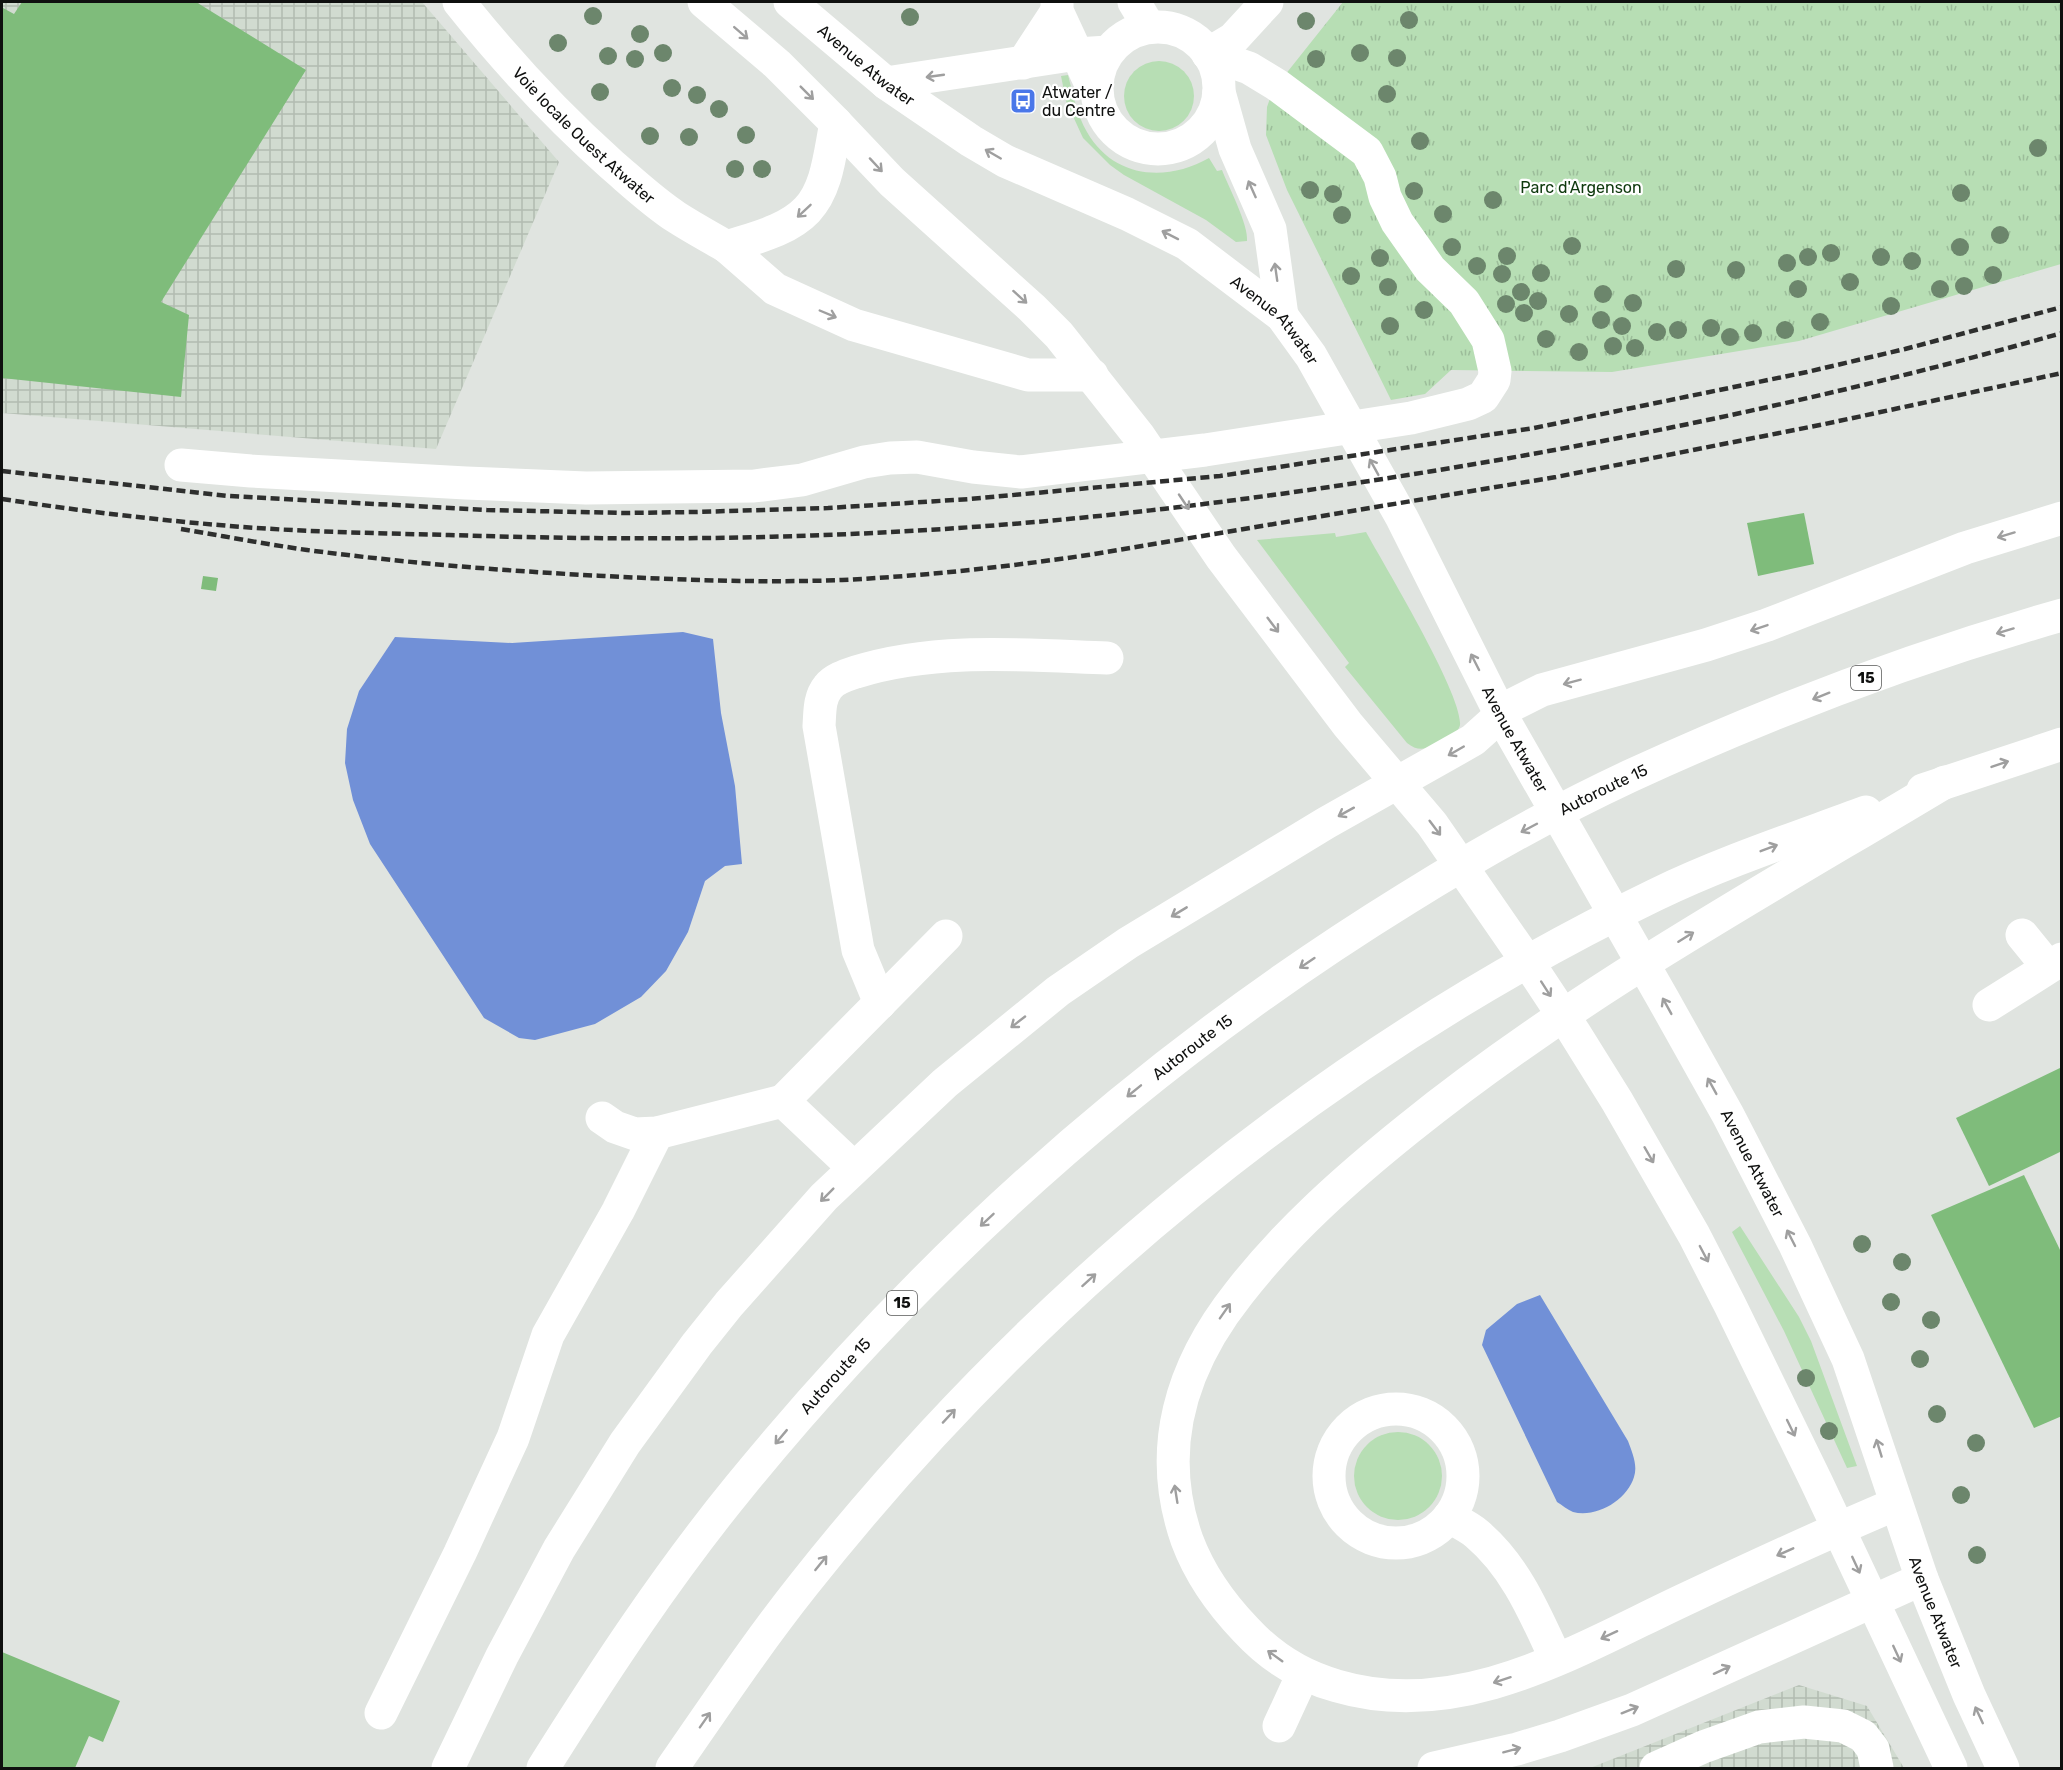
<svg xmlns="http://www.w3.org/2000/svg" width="2063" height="1770" font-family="Rubik,sans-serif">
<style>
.industrial{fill:url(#industrial-grid)}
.green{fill:#b7deb4}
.park{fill:url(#park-tufts)}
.water{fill:#7190d7}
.building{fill:#7fbc7b}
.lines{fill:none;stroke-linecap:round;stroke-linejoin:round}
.minor{stroke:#fff;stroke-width:33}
.major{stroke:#fff;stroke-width:33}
.highway{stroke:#fff;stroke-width:33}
.rail{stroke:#2e2f2e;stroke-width:4.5;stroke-dasharray:9 4.5;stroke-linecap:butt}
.tree{fill:#6c866c}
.oneway{stroke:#9f9f9f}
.labels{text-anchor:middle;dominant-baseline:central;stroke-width:4.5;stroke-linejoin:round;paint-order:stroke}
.shield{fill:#fff;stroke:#575857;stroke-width:1.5}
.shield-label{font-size:15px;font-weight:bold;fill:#0f100f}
.street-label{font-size:16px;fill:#0f100f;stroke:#fff}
.poi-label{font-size:16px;fill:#0f100f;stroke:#fff;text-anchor:start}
.park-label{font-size:16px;fill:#0e390d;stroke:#fff}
</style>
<defs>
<pattern id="industrial-grid" width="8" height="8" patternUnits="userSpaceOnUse" patternTransform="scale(1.5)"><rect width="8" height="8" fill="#d1dbd0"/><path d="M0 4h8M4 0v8" fill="none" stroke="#b2bbb1"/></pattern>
<pattern id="park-tufts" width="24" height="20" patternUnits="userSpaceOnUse" patternTransform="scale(1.5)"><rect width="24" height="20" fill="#b7deb4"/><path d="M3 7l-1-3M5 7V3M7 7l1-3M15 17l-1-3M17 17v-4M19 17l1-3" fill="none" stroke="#9cbd9a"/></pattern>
</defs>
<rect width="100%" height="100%" fill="#e0e4e0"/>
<!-- industrial -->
<g class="industrial">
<polygon points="2,2 422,2 559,162 436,449 2,413"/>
<polygon points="1799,1685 1867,1706 1904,1768 1590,1768"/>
</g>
<!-- green -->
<g class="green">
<circle cx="1159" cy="96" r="35"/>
<path d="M1068 75C1073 94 1077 115 1087 132 1114 179 1167 182 1209 158L1217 171 1222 170C1228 186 1249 225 1247 241L1236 242 1206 220 1124 175 1110 165 1083 138 1066 101 1061 76Z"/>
<path d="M1366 532C1384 565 1463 695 1460 725 1458 735 1444 739 1436 744 1425 750 1417 751 1407 743L1345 667 1349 663 1257 540 1335 533 1336 537Z"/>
<polygon points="1740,1226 1799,1317 1811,1341 1857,1466 1847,1468 1784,1331 1732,1232"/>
<circle cx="1398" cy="1476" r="44"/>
</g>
<!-- park -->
<polygon class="park" points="1343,2 2061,2 2061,264 1799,341 1612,372 1451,370 1425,394 1391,400 1287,190 1266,135 1267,107 1273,90"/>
<!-- water -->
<g class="water">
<polygon points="683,632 713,639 721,713 735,786 742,864 725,866 705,881 688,932 666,971 641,997 595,1024 535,1040 519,1038 484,1018 370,844 353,800 345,763 347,729 359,691 395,637 512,643"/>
<path d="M1540 1295 1628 1441C1632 1452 1638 1465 1634 1477 1627 1500 1597 1518 1573 1512 1568 1510 1562 1505 1557 1502L1482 1345 1486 1330 1517 1304Z"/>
</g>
<!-- building -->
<g class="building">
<polygon points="22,2 196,2 306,70 161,302 189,315 181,397 2,378 2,10 3,8 14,14"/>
<polygon points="1804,513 1814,564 1758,576 1747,523"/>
<polygon points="203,576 218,578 216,591 201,589"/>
<polygon points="2062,1067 2062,1151 1989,1186 1956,1118"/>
<polygon points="2024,1175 2062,1254 2062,1416 2034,1428 1931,1215"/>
<polygon points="2,1652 120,1701 103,1742 89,1736 75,1768 2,1768"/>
</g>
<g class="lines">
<!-- minor -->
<g class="minor">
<path id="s1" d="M459 2C506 61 556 115 612 165 633 183 653 202 676 217 693 228 710 237 727 247"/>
<polyline points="1057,2 1057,11 1089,80"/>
<polyline points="1134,2 1149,27"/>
<circle cx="1158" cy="88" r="61"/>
<polyline points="1208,54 1233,39 1267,2"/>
<polyline points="1023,63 1057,11"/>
<polyline points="181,465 251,471 466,483 586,488 754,486 802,480 864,462 890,458 917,457 973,467 1021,472 1205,450 1411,418 1468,404 1483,397 1494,380 1495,371 1488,340 1464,302 1430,269 1397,222 1385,197 1380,177 1367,152 1277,85 1249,68 1208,54"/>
<polyline points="2022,935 2048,967"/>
<path d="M880 1003 858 950 819 726C820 712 819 698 828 687 834 679 847 675 856 672 936 647 1025 655 1107 658"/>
<polyline points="1989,1005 2062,959"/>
<polyline points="602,1118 615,1127 635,1134 657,1133 783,1101"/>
<polyline points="854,1168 783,1101 946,936"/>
<circle cx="1396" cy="1476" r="67"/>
<path d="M1449 1517C1458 1522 1469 1527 1477 1534 1516 1567 1535 1614 1556 1659"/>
<polyline points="381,1713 460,1553 513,1438 548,1335 618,1211 657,1133"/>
<polyline points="1279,1726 1303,1674"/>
<polyline points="1656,1768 1703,1747 1759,1727 1804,1722 1843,1726 1863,1736 1873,1749 1877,1768"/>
</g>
<!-- major -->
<g class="major">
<polyline points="704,2 777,64 836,123 892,182 1032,308 1059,335 1139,436 1221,557 1348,725 1432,824 1533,970 1574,1032 1617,1101 1694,1235 1730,1305 1816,1481 1951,1768"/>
<path id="s2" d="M790 2 886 83 971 141 1005 161 1127 214 1187 244 1282 316 1311 356 1402 518 1501 715 1663 999 1728 1115 1795 1245 1848 1359 1922 1579 1969 1695 2003 1768"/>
<polyline points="886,83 1077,54 1108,52"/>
<polyline points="1219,92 1235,149 1270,229 1282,316"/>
<path d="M836 123C830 151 828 188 807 210 787 231 754 238 727 247L775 289 854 325 1028 375H1092"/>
</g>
<!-- highway -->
<g class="highway">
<polyline points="1923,790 2062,744"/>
<path d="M1896 1504C1827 1533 1758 1565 1690 1597 1580 1648 1462 1723 1337 1686 1301 1676 1271 1657 1246 1630 1221 1604 1200 1575 1187 1540 1155 1449 1181 1366 1239 1293 1287 1231 1347 1178 1408 1129 1574 995 1762 892 1945 782"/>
<polyline points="448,1768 502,1656 559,1549 625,1443 697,1344 729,1304 824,1197 945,1083 1058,991 1128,943 1326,823 1473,740 1512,705 1542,690 1706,645 1767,625 1965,548 2062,518"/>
<path id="s3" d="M543 1768C604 1671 667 1575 739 1487 928 1255 1152 1056 1406 899 1478 854 1553 812 1630 776 1769 712 1914 657 2062 615"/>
<path d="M672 1768C715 1706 757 1643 804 1584 1032 1296 1324 1055 1655 895 1723 862 1796 838 1866 812"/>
<polyline points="1434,1768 1517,1749 1560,1736 1632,1710 1922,1579"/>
</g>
<!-- rail -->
<g class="rail">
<polyline points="2,471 228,496 487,510 625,513 695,512 828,508 970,499 1220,476 1534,428 1807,372 1905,349 2062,307"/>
<path d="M2 499C74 510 147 519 219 525 296 532 373 533 449 535 603 540 756 540 909 531 1076 522 1243 501 1408 475 1628 440 1847 394 2062 333"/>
<path d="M181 529C223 536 265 544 307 550 406 563 505 571 604 576 683 580 763 583 842 580 924 576 1006 567 1088 555L1556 477 1825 424 2062 373"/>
</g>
</g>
<!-- trees -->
<g class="tree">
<circle cx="593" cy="16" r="9"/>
<circle cx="910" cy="17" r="9"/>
<circle cx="1409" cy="20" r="9"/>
<circle cx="1306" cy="21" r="9"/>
<circle cx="640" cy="34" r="9"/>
<circle cx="558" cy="43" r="9"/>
<circle cx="663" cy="53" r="9"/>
<circle cx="1360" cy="53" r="9"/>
<circle cx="608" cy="56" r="9"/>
<circle cx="1397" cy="58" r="9"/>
<circle cx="635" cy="59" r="9"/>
<circle cx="1316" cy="59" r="9"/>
<circle cx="672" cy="88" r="9"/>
<circle cx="600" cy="92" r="9"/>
<circle cx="1387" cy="94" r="9"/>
<circle cx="697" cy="95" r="9"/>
<circle cx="719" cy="109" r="9"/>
<circle cx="746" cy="135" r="9"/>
<circle cx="650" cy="136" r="9"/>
<circle cx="689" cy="137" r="9"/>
<circle cx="1420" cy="141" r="9"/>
<circle cx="2038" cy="148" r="9"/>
<circle cx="735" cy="169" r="9"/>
<circle cx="762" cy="169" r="9"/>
<circle cx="1310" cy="190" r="9"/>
<circle cx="1414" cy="191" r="9"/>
<circle cx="1961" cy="193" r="9"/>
<circle cx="1333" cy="194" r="9"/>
<circle cx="1493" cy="200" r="9"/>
<circle cx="1443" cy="214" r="9"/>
<circle cx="1342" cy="215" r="9"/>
<circle cx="2000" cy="235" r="9"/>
<circle cx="1572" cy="246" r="9"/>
<circle cx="1452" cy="247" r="9"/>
<circle cx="1960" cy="247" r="9"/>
<circle cx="1831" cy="253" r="9"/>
<circle cx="1507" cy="256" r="9"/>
<circle cx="1808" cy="257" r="9"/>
<circle cx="1881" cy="257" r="9"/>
<circle cx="1380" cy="258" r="9"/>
<circle cx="1912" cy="261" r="9"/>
<circle cx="1787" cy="263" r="9"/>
<circle cx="1477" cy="266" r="9"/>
<circle cx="1676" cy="269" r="9"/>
<circle cx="1736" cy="270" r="9"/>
<circle cx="1541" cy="273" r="9"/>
<circle cx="1502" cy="274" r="9"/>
<circle cx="1993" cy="275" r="9"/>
<circle cx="1351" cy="276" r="9"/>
<circle cx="1850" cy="282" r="9"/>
<circle cx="1964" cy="286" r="9"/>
<circle cx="1388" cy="287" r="9"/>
<circle cx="1798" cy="289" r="9"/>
<circle cx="1940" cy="289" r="9"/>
<circle cx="1521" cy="292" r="9"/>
<circle cx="1603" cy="294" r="9"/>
<circle cx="1538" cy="301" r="9"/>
<circle cx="1633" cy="303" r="9"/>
<circle cx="1506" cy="304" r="9"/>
<circle cx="1891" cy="306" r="9"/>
<circle cx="1424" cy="310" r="9"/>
<circle cx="1524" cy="313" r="9"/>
<circle cx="1569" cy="314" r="9"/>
<circle cx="1601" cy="320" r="9"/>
<circle cx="1820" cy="322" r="9"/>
<circle cx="1390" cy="326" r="9"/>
<circle cx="1622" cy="326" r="9"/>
<circle cx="1711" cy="328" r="9"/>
<circle cx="1678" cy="330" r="9"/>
<circle cx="1785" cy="330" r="9"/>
<circle cx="1657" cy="332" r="9"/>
<circle cx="1753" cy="333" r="9"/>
<circle cx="1730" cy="337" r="9"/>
<circle cx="1546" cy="339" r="9"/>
<circle cx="1613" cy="346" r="9"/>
<circle cx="1635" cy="348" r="9"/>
<circle cx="1579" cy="352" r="9"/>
<circle cx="1862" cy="1244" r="9"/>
<circle cx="1902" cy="1262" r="9"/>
<circle cx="1891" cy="1302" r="9"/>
<circle cx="1931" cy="1320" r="9"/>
<circle cx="1920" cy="1359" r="9"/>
<circle cx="1806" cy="1378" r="9"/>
<circle cx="1937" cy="1414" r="9"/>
<circle cx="1829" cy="1431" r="9"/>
<circle cx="1976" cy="1443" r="9"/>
<circle cx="1961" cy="1495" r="9"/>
<circle cx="1977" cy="1555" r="9"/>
</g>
<!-- one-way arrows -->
<defs><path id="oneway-shaft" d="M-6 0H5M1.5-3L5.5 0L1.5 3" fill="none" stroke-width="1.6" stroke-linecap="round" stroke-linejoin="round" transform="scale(1.5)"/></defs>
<g class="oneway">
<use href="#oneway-shaft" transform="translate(741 33) rotate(41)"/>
<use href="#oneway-shaft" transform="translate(935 76) rotate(172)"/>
<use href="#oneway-shaft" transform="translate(807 93) rotate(45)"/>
<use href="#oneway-shaft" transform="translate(993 154) rotate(-150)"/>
<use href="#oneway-shaft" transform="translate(876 165) rotate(47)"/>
<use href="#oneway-shaft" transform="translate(1252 189) rotate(-114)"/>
<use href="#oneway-shaft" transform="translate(804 211) rotate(137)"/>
<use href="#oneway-shaft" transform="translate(1170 235) rotate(-153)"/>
<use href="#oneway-shaft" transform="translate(1276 272) rotate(-98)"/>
<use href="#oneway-shaft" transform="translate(1020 297) rotate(42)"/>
<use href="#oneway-shaft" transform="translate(828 314) rotate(23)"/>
<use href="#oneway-shaft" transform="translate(1374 467) rotate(-119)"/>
<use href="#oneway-shaft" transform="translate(1184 502) rotate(56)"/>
<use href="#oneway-shaft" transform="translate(2006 535) rotate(163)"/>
<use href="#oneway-shaft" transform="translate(1273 625) rotate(53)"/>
<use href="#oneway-shaft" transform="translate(1759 628) rotate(161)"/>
<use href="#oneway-shaft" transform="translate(2005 631) rotate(163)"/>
<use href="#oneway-shaft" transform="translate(1475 662) rotate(-117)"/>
<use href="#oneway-shaft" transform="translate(1572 682) rotate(165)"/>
<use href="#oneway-shaft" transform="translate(1821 696) rotate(158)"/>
<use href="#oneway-shaft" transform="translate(1456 751) rotate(150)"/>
<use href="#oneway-shaft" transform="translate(2000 764) rotate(-19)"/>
<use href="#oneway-shaft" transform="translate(1346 812) rotate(151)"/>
<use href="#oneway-shaft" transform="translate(1435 828) rotate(53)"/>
<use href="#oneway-shaft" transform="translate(1529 828) rotate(152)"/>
<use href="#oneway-shaft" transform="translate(1769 848) rotate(-21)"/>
<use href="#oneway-shaft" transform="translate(1179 912) rotate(149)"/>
<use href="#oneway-shaft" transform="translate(1686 937) rotate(-32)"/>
<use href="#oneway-shaft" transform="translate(1307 963) rotate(146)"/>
<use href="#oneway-shaft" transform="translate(1546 989) rotate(57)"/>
<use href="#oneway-shaft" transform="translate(1667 1006) rotate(-119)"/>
<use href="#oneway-shaft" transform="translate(1018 1022) rotate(142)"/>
<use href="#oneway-shaft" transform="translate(1712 1086) rotate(-119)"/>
<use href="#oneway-shaft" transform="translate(1134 1091) rotate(141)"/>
<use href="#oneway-shaft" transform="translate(1649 1155) rotate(60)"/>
<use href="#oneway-shaft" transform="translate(827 1195) rotate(135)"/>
<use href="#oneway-shaft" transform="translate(987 1220) rotate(137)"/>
<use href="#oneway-shaft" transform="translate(1791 1238) rotate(-117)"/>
<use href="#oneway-shaft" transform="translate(1704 1254) rotate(62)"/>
<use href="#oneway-shaft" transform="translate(1089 1280) rotate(-42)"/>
<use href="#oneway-shaft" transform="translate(1225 1311) rotate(-55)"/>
<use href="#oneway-shaft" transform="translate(949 1416) rotate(-47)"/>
<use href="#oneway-shaft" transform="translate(1791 1428) rotate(64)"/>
<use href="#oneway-shaft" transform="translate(781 1437) rotate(130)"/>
<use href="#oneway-shaft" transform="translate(1879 1448) rotate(-107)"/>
<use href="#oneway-shaft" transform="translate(1176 1494) rotate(-99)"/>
<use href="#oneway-shaft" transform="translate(1785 1552) rotate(156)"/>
<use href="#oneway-shaft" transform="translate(821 1563) rotate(-51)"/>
<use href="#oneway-shaft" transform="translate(1856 1565) rotate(65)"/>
<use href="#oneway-shaft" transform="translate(1609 1635) rotate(155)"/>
<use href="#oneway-shaft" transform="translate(1897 1654) rotate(65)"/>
<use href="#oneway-shaft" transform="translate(1275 1656) rotate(-144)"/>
<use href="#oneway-shaft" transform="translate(1722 1670) rotate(-25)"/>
<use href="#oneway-shaft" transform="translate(1502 1680) rotate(162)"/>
<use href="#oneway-shaft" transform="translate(1630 1710) rotate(-22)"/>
<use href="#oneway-shaft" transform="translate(1979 1715) rotate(-115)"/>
<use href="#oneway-shaft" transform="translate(705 1720) rotate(-55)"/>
<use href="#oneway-shaft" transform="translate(1512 1750) rotate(-15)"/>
</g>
<!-- icons -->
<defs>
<g id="bus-square" transform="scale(1.35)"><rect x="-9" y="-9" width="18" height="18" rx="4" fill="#4a77e9" stroke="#fff"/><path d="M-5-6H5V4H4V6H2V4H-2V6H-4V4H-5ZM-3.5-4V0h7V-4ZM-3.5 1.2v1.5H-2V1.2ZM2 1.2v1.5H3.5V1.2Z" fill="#fff"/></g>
</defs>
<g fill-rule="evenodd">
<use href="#bus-square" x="1023" y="101"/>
</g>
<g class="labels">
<!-- shield labels -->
<g class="shield">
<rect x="1851" y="666" width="30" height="24" rx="4.5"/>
<rect x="887" y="1291" width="30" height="24" rx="4.5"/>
</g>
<g class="shield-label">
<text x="1866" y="678">15</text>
<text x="902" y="1303">15</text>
</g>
<!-- street labels -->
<g class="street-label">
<text stroke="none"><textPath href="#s2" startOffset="99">Avenue Atwater</textPath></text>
<text stroke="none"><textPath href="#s1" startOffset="183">Voie locale Ouest Atwater</textPath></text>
<text stroke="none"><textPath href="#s2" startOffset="585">Avenue Atwater</textPath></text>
<text stroke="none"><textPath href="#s2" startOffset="1071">Avenue Atwater</textPath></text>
<text stroke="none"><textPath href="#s3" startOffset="1462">Autoroute 15</textPath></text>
<text stroke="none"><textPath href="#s3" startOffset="976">Autoroute 15</textPath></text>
<text stroke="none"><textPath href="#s2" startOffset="1557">Avenue Atwater</textPath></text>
<text stroke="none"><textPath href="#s3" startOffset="490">Autoroute 15</textPath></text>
<text stroke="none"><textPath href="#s2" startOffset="2043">Avenue Atwater</textPath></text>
</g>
<!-- poi labels -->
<g class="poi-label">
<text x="1042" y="92">Atwater /<tspan x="1042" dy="18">du Centre</tspan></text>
</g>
<!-- park labels -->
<g class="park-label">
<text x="1581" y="187">Parc d'Argenson</text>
</g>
</g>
<!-- border -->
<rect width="2063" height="1770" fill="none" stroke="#0f100f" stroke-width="6"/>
</svg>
